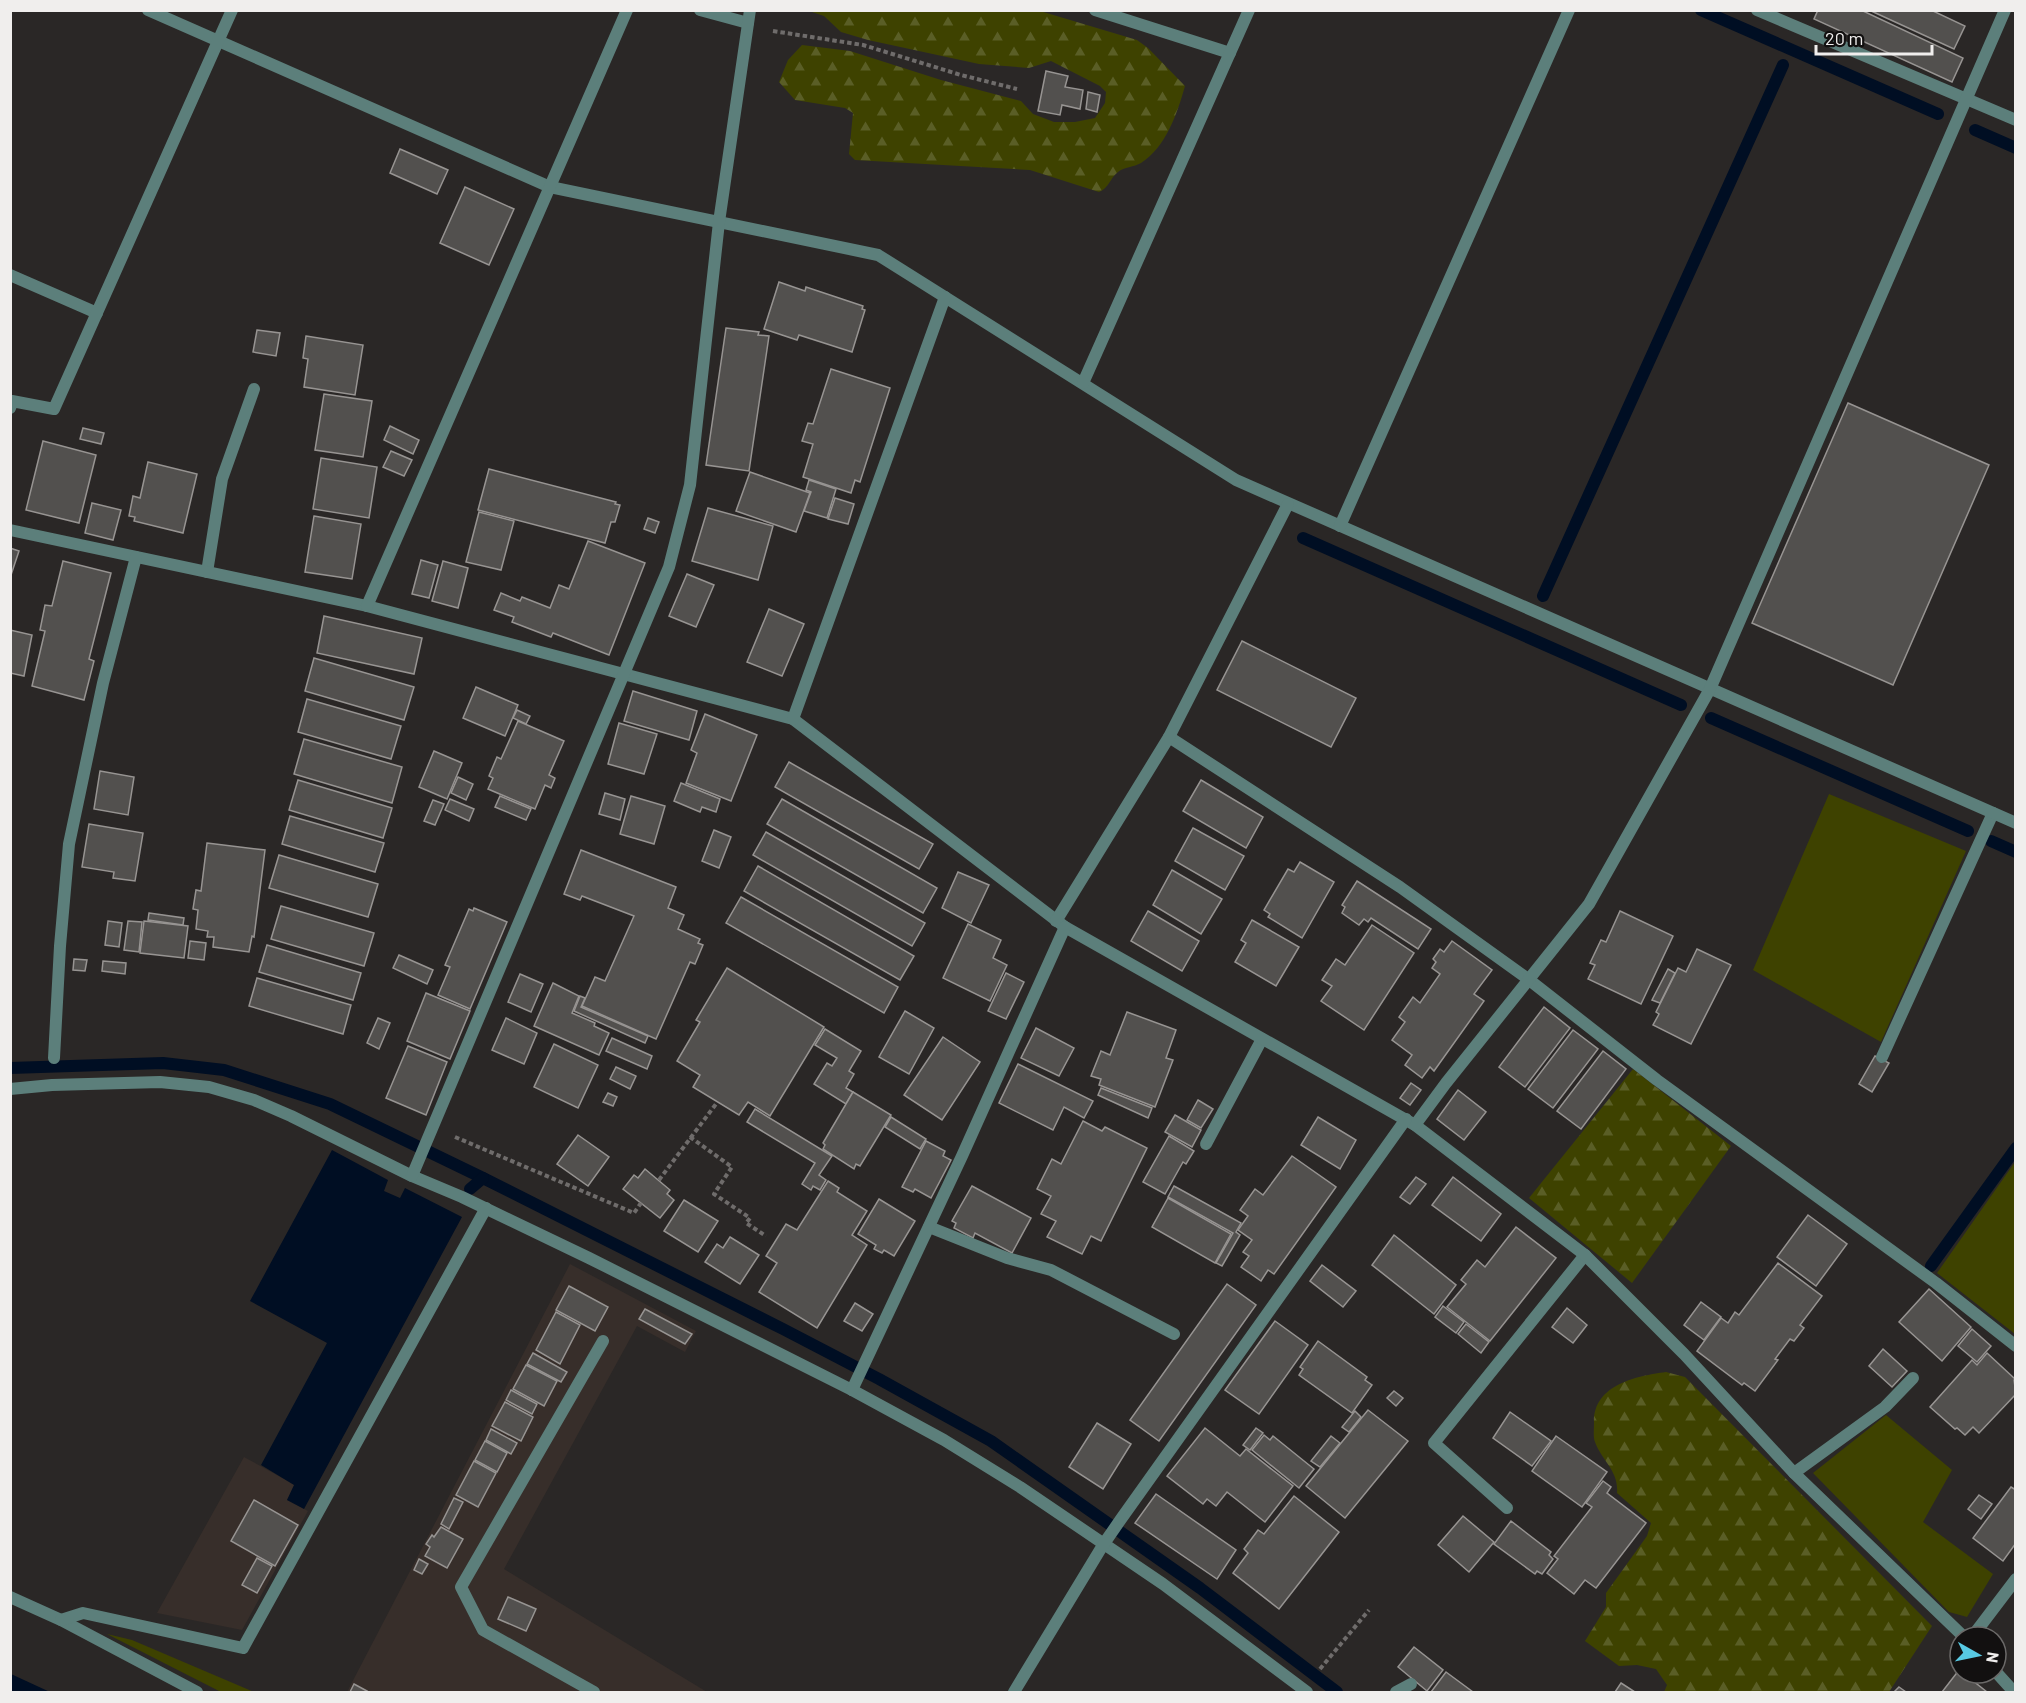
<svg xmlns="http://www.w3.org/2000/svg" width="2026" height="1703" font-family="Barlow,sans-serif">
<style>
.built{fill:#372e2a}
.green{fill:#3e4200}
.forest{fill:url(#forest-firs)}
.water{fill:#000e23}
.lines{fill:none;stroke-linecap:round;stroke-linejoin:round}
.stream{stroke:#000e23;stroke-width:12}
.building{fill:#52504e;stroke:#979492;stroke-width:1.5}
.path{stroke:#6f6c6b;stroke-width:4;stroke-dasharray:4.5 3;stroke-linecap:butt}
.service{stroke:#5c7f7b;stroke-width:12}
.minor{stroke:#5c7f7b;stroke-width:12}
</style>
<defs>
<pattern id="forest-firs" width="22" height="20" patternUnits="userSpaceOnUse" patternTransform="scale(1.5)"><rect width="22" height="20" fill="#3e4200"/><path d="M5 1l3.5 6h-7zM16 11l3.5 6h-7z" fill="#5a5e26"/></pattern>
</defs>
<rect width="100%" height="100%" fill="#2a2726"/>
<!-- built -->
<g class="built">
<polygon points="570,1264 696,1331 685,1352 637,1326 504,1569 707,1692 347,1692"/>
<polygon points="244,1457 295,1485 287,1500 308,1511 242,1630 157,1613"/>
</g>
<!-- green -->
<g class="green">
<polygon points="1829,794 1966,851 1881,1042 1753,970"/>
<polygon points="2015,1162 2015,1334 1937,1273"/>
<polygon points="1886,1415 1952,1470 1923,1522 1993,1574 1967,1617 1949,1612 1813,1473"/>
<polygon points="107,1634 132,1640 254,1692 221,1692"/>
</g>
<!-- forest -->
<g class="forest">
<path d="M1040 11 1137 40 1148 48 1185 86C1177 114 1166 147 1141 163 1134 167 1124 167 1118 172 1110 178 1109 188 1099 192L1030 170 855 160 849 154 853 113 845 108 795 100 779 82 788 60 802 45 850 51 941 80 1021 101 1033 114 1054 122H1075L1095 118 1105 103 1106 92 1100 86 1051 61 1029 68 979 64 868 40 841 32 824 16 812 12 791 11Z"/>
<polygon points="1633,1069 1731,1146 1632,1283 1529,1198"/>
<path d="M1666 1372 1685 1377 1932 1626 1889 1692H1664L1667 1685 1656 1669 1637 1665 1619 1666 1585 1641 1606 1607V1593L1647 1536 1651 1523 1617 1493C1619 1471 1602 1461 1595 1442 1593 1437 1594 1429 1594 1423 1593 1385 1636 1376 1666 1372Z"/>
</g>
<!-- water -->
<g class="water">
<polygon points="332,1150 388,1180 384,1191 400,1198 405,1188 462,1217 304,1509 287,1500 294,1485 261,1465 327,1343 250,1301"/>
<polygon points="11,1674 50,1692 11,1692"/>
</g>
<g class="lines">
<!-- stream -->
<g class="stream">
<polyline points="1701,10 1938,114"/>
<polyline points="1975,130 2016,148"/>
<polyline points="1303,538 1681,705"/>
<polyline points="1543,596 1783,65"/>
<polyline points="1711,718 1968,831"/>
<polyline points="1991,841 2016,852"/>
<polyline points="10,1068 163,1063 224,1070 330,1104 483,1178 783,1329 879,1379 991,1441 1200,1588 1337,1692"/>
<polyline points="470,1189 483,1178"/>
<polyline points="1931,1266 2016,1148"/>
</g>
</g>
<!-- building -->
<g class="building">
<polygon points="1818,10 1861,10 1963,58 1952,82 1814,19"/>
<polygon points="1869,10 1931,10 1965,26 1954,49"/>
<polygon points="1046,71 1068,76 1065,87 1083,90 1080,109 1062,105 1060,115 1038,111"/>
<polygon points="1088,92 1100,95 1097,112 1086,109"/>
<polygon points="400,149 448,170 437,194 390,173"/>
<polygon points="465,187 514,209 489,265 440,243"/>
<polygon points="779,282 805,291 806,287 863,306 862,309 865,310 852,352 799,335 797,340 764,329"/>
<polygon points="726,328 759,332 758,335 769,336 749,471 706,465"/>
<polygon points="257,330 280,333 276,356 253,352"/>
<polygon points="306,336 363,345 355,395 304,387 308,359 303,358"/>
<polygon points="831,369 890,388 860,482 855,480 851,493 803,477 813,444 802,441 808,423 813,424"/>
<polygon points="324,394 372,401 363,457 315,450"/>
<polygon points="1848,403 1989,465 1893,685 1752,623"/>
<polygon points="390,426 419,440 413,454 384,440"/>
<polygon points="83,428 104,433 101,444 80,439"/>
<polygon points="43,441 96,455 79,523 26,510"/>
<polygon points="391,451 412,460 404,476 383,467"/>
<polygon points="321,458 377,467 369,518 313,509"/>
<polygon points="148,462 197,474 183,533 134,521 135,517 129,516 133,496 140,498"/>
<polygon points="489,469 616,502 615,504 620,505 615,522 611,522 605,543 478,510"/>
<polygon points="750,472 810,493 796,532 736,511"/>
<polygon points="809,480 836,489 827,518 804,511 811,492 806,490"/>
<polygon points="835,498 854,504 848,524 828,519"/>
<polygon points="92,503 121,510 113,540 85,533"/>
<polygon points="708,508 773,526 758,580 692,561"/>
<polygon points="479,512 514,521 501,570 466,562"/>
<polygon points="314,516 361,524 352,579 305,572"/>
<polygon points="648,518 659,522 655,533 644,529"/>
<polygon points="588,541 645,563 609,655 553,633 551,637 512,622 514,617 494,610 501,593 520,601 522,597 550,608 559,585 569,589"/>
<polygon points="10,548 19,551 10,578"/>
<polygon points="421,560 438,565 429,598 412,594"/>
<polygon points="63,561 111,573 89,659 94,661 84,700 32,686 45,631 40,630 45,605 52,606"/>
<polygon points="443,561 468,568 458,608 432,601"/>
<polygon points="687,574 714,585 696,627 669,616"/>
<polygon points="769,609 804,624 782,676 747,662"/>
<polygon points="324,616 422,638 414,674 317,653"/>
<polygon points="10,630 32,635 24,676 10,673"/>
<polygon points="1242,641 1356,698 1331,747 1217,690"/>
<polygon points="314,658 414,687 404,720 305,691"/>
<polygon points="476,687 518,705 505,736 463,718"/>
<polygon points="633,691 697,711 689,740 624,721"/>
<polygon points="307,699 401,726 391,759 298,732"/>
<polygon points="517,710 530,716 526,724 513,718"/>
<polygon points="705,714 757,735 731,801 686,783 697,753 691,750"/>
<polygon points="518,721 564,741 549,775 555,778 551,788 545,785 535,809 488,789 493,778 489,776 497,757 501,759"/>
<polygon points="619,723 657,734 644,774 608,764"/>
<polygon points="304,739 402,767 392,803 294,774"/>
<polygon points="434,751 462,763 447,799 419,787"/>
<polygon points="789,762 933,844 919,869 775,787"/>
<polygon points="100,771 134,777 128,815 94,809"/>
<polygon points="458,777 473,784 466,800 451,793"/>
<polygon points="298,780 392,808 383,838 289,810"/>
<polygon points="1201,780 1263,817 1246,848 1183,811"/>
<polygon points="681,783 720,799 716,812 702,807 700,812 674,801"/>
<polygon points="605,793 625,799 620,820 599,814"/>
<polygon points="500,796 531,809 526,820 495,807"/>
<polygon points="631,796 665,806 654,844 620,834"/>
<polygon points="450,799 474,809 469,821 445,810"/>
<polygon points="782,799 937,888 923,913 767,824"/>
<polygon points="433,800 444,804 435,825 424,821"/>
<polygon points="290,816 384,843 375,872 282,844"/>
<polygon points="89,824 143,833 135,881 113,878 114,872 82,867"/>
<polygon points="1193,828 1244,856 1225,890 1175,861"/>
<polygon points="714,830 731,837 719,868 702,861"/>
<polygon points="766,832 925,923 912,946 753,855"/>
<polygon points="207,843 265,850 254,937 252,936 249,952 213,947 214,937 207,937 208,931 196,929 198,910 193,909 196,890 201,891"/>
<polygon points="581,850 676,887 668,908 684,915 678,929 700,939 698,943 703,945 695,964 690,962 656,1039 582,1006 595,977 605,981 634,916 582,896 580,900 564,894"/>
<polygon points="279,855 378,884 368,917 269,888"/>
<polygon points="1300,862 1334,882 1302,938 1268,917 1270,914 1264,910 1288,869 1294,872"/>
<polygon points="758,866 914,956 900,980 744,891"/>
<polygon points="1172,870 1222,899 1201,934 1153,905"/>
<polygon points="958,872 989,885 971,923 942,908"/>
<polygon points="1357,881 1431,929 1418,949 1371,918 1368,922 1364,919 1359,925 1342,913 1345,907 1342,905"/>
<polygon points="741,897 898,987 884,1013 726,923"/>
<polygon points="281,906 374,933 364,966 271,939"/>
<polygon points="474,908 507,922 470,1009 438,995 450,967 445,965 469,909 473,911"/>
<polygon points="1148,911 1199,941 1182,971 1131,941"/>
<polygon points="1620,911 1673,936 1641,1004 1588,979 1595,965 1590,963 1601,940 1606,942"/>
<polygon points="149,913 184,918 183,925 148,920"/>
<polygon points="1252,920 1299,947 1276,986 1235,962 1246,943 1241,940"/>
<polygon points="108,921 122,923 119,947 105,945"/>
<polygon points="128,921 142,922 139,952 124,950"/>
<polygon points="144,921 188,926 184,958 140,953"/>
<polygon points="968,924 1001,940 993,958 1007,965 990,1001 943,978"/>
<polygon points="1372,925 1414,953 1364,1030 1321,1001 1332,986 1322,980 1336,959 1345,965"/>
<polygon points="190,941 206,943 204,960 188,958"/>
<polygon points="1452,941 1492,970 1474,994 1484,1001 1434,1071 1430,1067 1422,1078 1405,1065 1412,1055 1392,1040 1405,1022 1399,1017 1413,997 1420,1003 1440,974 1432,968 1436,962 1433,959 1440,949 1444,952"/>
<polygon points="267,945 361,973 353,1000 259,972"/>
<polygon points="1697,949 1731,965 1691,1044 1653,1025 1659,1014 1656,1012 1678,968 1686,972"/>
<polygon points="399,955 433,970 427,984 393,968"/>
<polygon points="74,959 87,960 85,971 73,970"/>
<polygon points="103,961 126,963 125,974 102,971"/>
<polygon points="727,968 824,1027 770,1116 748,1102 739,1115 693,1087 700,1075 677,1061 700,1022 696,1020"/>
<polygon points="1668,969 1675,973 1660,1003 1652,1000"/>
<polygon points="1006,973 1024,982 1006,1019 988,1011"/>
<polygon points="520,974 543,984 531,1012 508,1002"/>
<polygon points="257,978 351,1005 343,1034 249,1006"/>
<polygon points="553,983 579,996 572,1013 595,1023 594,1026 609,1033 599,1055 534,1026"/>
<polygon points="426,993 470,1011 450,1059 407,1041"/>
<polygon points="580,996 585,998 581,1007 648,1036 645,1043 574,1011"/>
<polygon points="1544,1007 1570,1028 1525,1087 1499,1067"/>
<polygon points="905,1011 934,1028 909,1074 879,1057"/>
<polygon points="1127,1012 1176,1030 1166,1058 1173,1060 1155,1107 1099,1085 1101,1079 1091,1076 1101,1051 1110,1055"/>
<polygon points="378,1018 390,1023 379,1049 367,1043"/>
<polygon points="506,1018 537,1033 524,1064 492,1050"/>
<polygon points="1036,1028 1074,1048 1059,1076 1021,1058"/>
<polygon points="825,1029 861,1051 849,1071 854,1074 846,1088 853,1092 846,1104 814,1084 827,1063 832,1066 837,1058 815,1045"/>
<polygon points="1573,1030 1598,1049 1553,1108 1528,1089"/>
<polygon points="943,1037 980,1062 942,1120 904,1095"/>
<polygon points="612,1038 652,1056 647,1069 606,1051"/>
<polygon points="554,1044 598,1065 578,1108 534,1087"/>
<polygon points="408,1046 447,1062 426,1115 386,1098"/>
<polygon points="1603,1051 1626,1069 1581,1129 1557,1111"/>
<polygon points="1875,1056 1889,1063 1872,1092 1859,1084"/>
<polygon points="1018,1064 1093,1101 1084,1118 1064,1107 1053,1130 999,1103"/>
<polygon points="616,1067 636,1076 630,1089 610,1079"/>
<polygon points="1411,1083 1421,1090 1410,1105 1400,1098"/>
<polygon points="1101,1088 1152,1108 1148,1118 1098,1095"/>
<polygon points="1458,1090 1486,1112 1464,1140 1437,1119"/>
<polygon points="853,1092 891,1115 860,1166 856,1164 854,1169 823,1149 825,1145 823,1143"/>
<polygon points="608,1093 617,1097 613,1106 603,1102"/>
<polygon points="1198,1100 1213,1109 1201,1128 1187,1120"/>
<polygon points="755,1109 832,1156 819,1175 826,1180 820,1190 813,1186 811,1190 802,1184 815,1163 747,1122"/>
<polygon points="1175,1115 1201,1130 1192,1147 1165,1132"/>
<polygon points="891,1117 926,1139 920,1149 885,1127"/>
<polygon points="1318,1117 1356,1140 1340,1169 1301,1145"/>
<polygon points="1083,1121 1102,1131 1105,1127 1147,1148 1101,1241 1091,1236 1082,1254 1047,1237 1056,1221 1041,1214 1051,1196 1037,1189 1052,1159 1061,1164"/>
<polygon points="578,1135 609,1157 588,1186 557,1164"/>
<polygon points="1169,1136 1194,1151 1186,1164 1183,1162 1165,1194 1143,1182"/>
<polygon points="926,1141 945,1151 943,1156 951,1160 931,1198 915,1189 913,1192 902,1187"/>
<polygon points="1292,1156 1336,1187 1274,1274 1268,1270 1261,1281 1241,1267 1249,1256 1243,1252 1252,1240 1238,1230 1248,1216 1240,1210 1255,1189 1263,1195"/>
<polygon points="645,1169 670,1190 667,1194 674,1200 660,1218 623,1189 634,1175 638,1178"/>
<polygon points="1416,1177 1426,1184 1410,1204 1400,1197"/>
<polygon points="1453,1177 1501,1214 1481,1241 1432,1205"/>
<polygon points="828,1181 839,1188 837,1192 867,1211 852,1235 867,1245 817,1328 759,1292 777,1263 766,1256 786,1224 797,1230"/>
<polygon points="972,1186 1031,1218 1012,1253 975,1233 973,1238 954,1228 956,1223 952,1221"/>
<polygon points="1174,1186 1241,1223 1236,1232 1240,1235 1222,1266 1216,1263 1233,1233 1168,1197"/>
<polygon points="1168,1198 1231,1234 1215,1263 1152,1227"/>
<polygon points="879,1199 915,1221 894,1256 884,1250 882,1253 874,1249 876,1245 858,1234"/>
<polygon points="684,1200 718,1221 698,1252 664,1231"/>
<polygon points="1808,1215 1847,1244 1816,1286 1777,1257"/>
<polygon points="1516,1227 1556,1258 1490,1341 1447,1307 1466,1284 1461,1280 1477,1260 1485,1267"/>
<polygon points="1394,1235 1456,1285 1434,1314 1372,1265"/>
<polygon points="730,1237 759,1255 740,1284 705,1262 717,1244 723,1248"/>
<polygon points="1778,1263 1822,1296 1800,1325 1804,1328 1794,1341 1790,1339 1775,1359 1778,1360 1755,1391 1744,1383 1742,1385 1697,1351 1721,1318 1728,1323 1735,1312 1739,1315"/>
<polygon points="1322,1265 1356,1291 1343,1307 1310,1281"/>
<polygon points="1227,1284 1256,1305 1159,1441 1130,1420"/>
<polygon points="569,1286 608,1307 595,1331 556,1310"/>
<polygon points="1929,1289 1971,1327 1942,1361 1899,1322"/>
<polygon points="1701,1302 1721,1317 1704,1340 1684,1325"/>
<polygon points="855,1303 873,1314 862,1331 844,1321"/>
<polygon points="1443,1306 1464,1322 1456,1333 1435,1317"/>
<polygon points="1567,1308 1587,1325 1573,1343 1552,1327"/>
<polygon points="645,1309 692,1334 685,1344 639,1319"/>
<polygon points="556,1312 580,1325 560,1364 536,1350"/>
<polygon points="1275,1321 1308,1345 1259,1414 1225,1390"/>
<polygon points="1466,1324 1489,1342 1481,1353 1458,1334"/>
<polygon points="1972,1329 1991,1346 1977,1362 1958,1346"/>
<polygon points="1318,1341 1367,1377 1365,1380 1372,1385 1352,1413 1299,1375 1303,1369 1300,1367"/>
<polygon points="1883,1349 1907,1371 1892,1387 1869,1366"/>
<polygon points="533,1353 567,1372 561,1382 527,1364"/>
<polygon points="1987,1353 2015,1379 2014,1380 2016,1394 1979,1433 1973,1427 1965,1435 1957,1428 1955,1429 1930,1407 1972,1360 1977,1365"/>
<polygon points="526,1365 557,1381 544,1406 513,1389"/>
<polygon points="511,1390 537,1404 532,1414 506,1400"/>
<polygon points="1394,1391 1403,1398 1396,1406 1387,1398"/>
<polygon points="505,1402 533,1417 521,1441 492,1426"/>
<polygon points="1368,1410 1408,1441 1345,1518 1306,1486"/>
<polygon points="1355,1411 1361,1417 1349,1432 1342,1427"/>
<polygon points="1510,1412 1551,1441 1532,1466 1493,1438"/>
<polygon points="1097,1423 1131,1444 1103,1489 1069,1467"/>
<polygon points="1205,1428 1240,1456 1246,1449 1293,1486 1265,1522 1227,1492 1216,1506 1207,1499 1203,1504 1167,1476"/>
<polygon points="1256,1428 1263,1433 1250,1450 1243,1445"/>
<polygon points="491,1429 517,1443 511,1454 486,1440"/>
<polygon points="1264,1435 1270,1440 1273,1436 1314,1469 1299,1488 1252,1450"/>
<polygon points="1331,1436 1340,1443 1320,1467 1311,1461"/>
<polygon points="1556,1436 1607,1472 1582,1507 1532,1471"/>
<polygon points="485,1441 507,1453 497,1472 475,1460"/>
<polygon points="474,1461 496,1473 478,1507 456,1495"/>
<polygon points="1603,1481 1611,1487 1607,1493 1646,1523 1596,1588 1585,1580 1574,1594 1547,1573 1558,1559 1554,1556 1592,1507 1586,1503"/>
<polygon points="2011,1487 2016,1490 2016,1543 2003,1561 1973,1538"/>
<polygon points="1156,1494 1236,1550 1217,1579 1135,1523"/>
<polygon points="1979,1495 1992,1504 1981,1519 1968,1509"/>
<polygon points="1294,1496 1339,1532 1279,1609 1233,1573 1248,1553 1244,1549 1258,1530 1264,1534"/>
<polygon points="454,1498 463,1502 449,1529 441,1524"/>
<polygon points="254,1500 298,1525 275,1566 231,1541"/>
<polygon points="1463,1516 1494,1542 1469,1572 1438,1545"/>
<polygon points="1511,1521 1551,1552 1549,1555 1553,1559 1542,1574 1537,1571 1535,1574 1494,1544"/>
<polygon points="441,1527 463,1539 447,1568 425,1556 430,1547 426,1544 432,1535 434,1537"/>
<polygon points="257,1558 272,1566 257,1593 242,1585"/>
<polygon points="419,1559 428,1564 422,1574 414,1570"/>
<polygon points="508,1597 536,1609 526,1631 498,1619"/>
<polygon points="1414,1647 1443,1670 1427,1691 1398,1667"/>
<polygon points="1959,1670 1960,1673 1963,1673 1987,1692 1942,1692"/>
<polygon points="1446,1672 1473,1692 1431,1692"/>
<polygon points="1621,1683 1635,1692 1615,1692"/>
<polygon points="354,1684 367,1691 366,1692 350,1692"/>
<polygon points="1899,1687 1906,1692 1894,1692"/>
</g>
<g class="lines">
<!-- path -->
<g class="path">
<polyline points="773,31 863,45 961,75 1017,89"/>
<polyline points="455,1137 634,1213 641,1203"/>
<polyline points="690,1137 732,1167 714,1194 750,1218 746,1223 766,1236"/>
<polyline points="659,1180 716,1104"/>
<polyline points="1320,1669 1369,1610"/>
</g>
<!-- service -->
<g class="service">
<polyline points="207,572 222,479 254,389"/>
<polyline points="1882,1057 1993,813"/>
<polyline points="1206,1144 1262,1039"/>
<polyline points="929,1227 1007,1258 1051,1270 1174,1334"/>
<polyline points="1794,1473 1885,1407 1913,1378"/>
<polyline points="1507,1508 1434,1443 1585,1255"/>
<polyline points="594,1692 483,1630 461,1587 603,1341"/>
<polyline points="1396,1692 1411,1684"/>
</g>
<!-- minor -->
<g class="minor">
<polyline points="148,10 550,187 878,255 1236,480 2016,823"/>
<polyline points="700,10 748,23"/>
<polyline points="1095,10 1230,53"/>
<polyline points="1757,10 2016,120"/>
<polyline points="10,275 97,313"/>
<polyline points="1083,383 1249,10"/>
<polyline points="10,408 12,401 54,409 232,10"/>
<polyline points="1340,526 1569,10"/>
<polyline points="10,530 367,606 793,719 1065,927 1415,1125 1585,1255 1684,1354 1794,1473 1964,1637"/>
<polyline points="367,606 627,10"/>
<polyline points="793,719 945,297"/>
<polyline points="1169,737 1400,887 1528,979 1657,1080 1936,1283 2016,1346"/>
<polyline points="1056,921 1169,737 1288,504"/>
<polyline points="54,1058 60,946 69,844 103,683 136,557"/>
<polyline points="10,1089 52,1085 160,1082 209,1087 254,1100 291,1116 412,1176 462,1197 589,1258 852,1390 944,1440 1020,1487 1163,1584 1307,1692"/>
<polyline points="1415,1125 1446,1083 1589,904 1710,689 2005,10"/>
<polyline points="412,1176 669,567 690,485 719,222 750,10"/>
<polyline points="852,1390 962,1156 1065,927"/>
<polyline points="10,1597 61,1620 197,1692"/>
<polyline points="61,1620 83,1613 243,1648 486,1208"/>
<polyline points="1972,1637 2016,1579"/>
<polyline points="1996,1672 2014,1692"/>
<polyline points="1014,1692 1103,1545 1121,1519 1406,1119"/>
</g>
</g>
<!-- border -->
<rect width="2026" height="1703" fill="none" stroke="#f0eeed" stroke-width="24"/>
<!-- north arrow -->
<g transform="translate(1978 1655) rotate(99)"><circle r="28" fill="#121010" stroke="#6b6968" stroke-width="1.5"/>
<path d="M0-4.5L10 22L0 15L-10 22Z" fill="#58c9e3"/>
<text y="-9" font-size="16" font-weight="bold" text-anchor="middle" fill="#f0eeed">N</text>
</g>
<!-- scale -->
<path d="M1816 45v9h116v-9" fill="none" stroke="#f0eeed" stroke-width="3"/>
<text x="1825" y="45" font-size="18" fill="#f0eeed" stroke="#121010" stroke-width="4.5" paint-order="stroke">20 m</text>
</svg>
